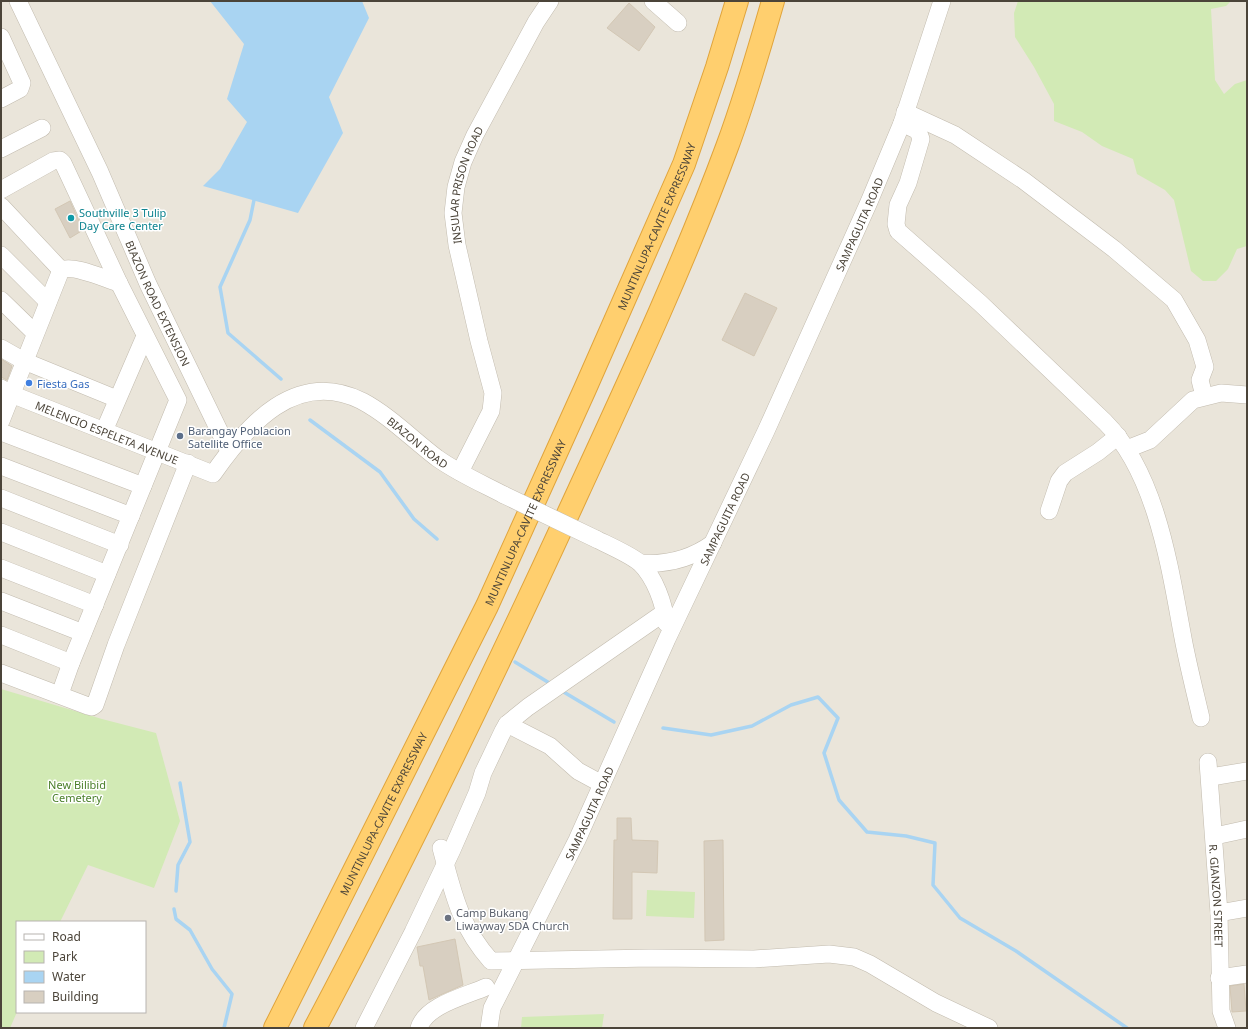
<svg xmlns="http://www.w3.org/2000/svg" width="1248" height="1029" font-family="'Noto Sans',sans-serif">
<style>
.residential{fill:#eae5da;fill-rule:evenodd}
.green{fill:#d2eab5}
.water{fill:#a9d4f2}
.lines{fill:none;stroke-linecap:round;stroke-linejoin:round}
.stream{stroke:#a9d4f2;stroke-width:3.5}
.building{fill:#d8cfc1;stroke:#d3c7b4}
.minor-casing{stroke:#c2bbae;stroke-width:18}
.highway-casing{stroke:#e0a43c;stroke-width:24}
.minor{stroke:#fff;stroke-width:17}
.highway{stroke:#ffcf6e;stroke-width:22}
.minor-bridge-casing{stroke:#c2bbae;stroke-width:18;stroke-linecap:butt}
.minor-bridge{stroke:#fff;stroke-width:17}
.culture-dot{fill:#0f9aa8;stroke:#fff;stroke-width:1.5}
.shop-dot{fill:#3f7fe0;stroke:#fff;stroke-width:1.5}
.service-dot{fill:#5c6f8a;stroke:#fff;stroke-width:1.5}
.worship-dot{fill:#6b7280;stroke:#fff;stroke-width:1.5}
.labels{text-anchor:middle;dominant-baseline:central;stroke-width:3;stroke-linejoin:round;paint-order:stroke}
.street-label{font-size:11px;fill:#4b4439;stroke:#fff}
.culture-label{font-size:11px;fill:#0d838f;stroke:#fff;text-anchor:start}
.shop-label{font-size:11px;fill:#366cbe;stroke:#fff;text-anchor:start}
.service-label{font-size:11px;fill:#4e5e75;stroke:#fff;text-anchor:start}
.park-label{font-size:11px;fill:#4a7f2a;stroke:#fff}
.worship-label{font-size:11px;fill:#5b616d;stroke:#fff;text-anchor:start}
</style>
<rect width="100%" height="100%" fill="#f6f3ec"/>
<!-- residential -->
<path class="residential" d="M1 1H1247V1028H1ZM17 922H145V1012H17Z"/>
<!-- green -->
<g class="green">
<polygon points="1018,1 1231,1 1226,6 1211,9 1215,80 1224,94 1235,84 1247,80 1247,246 1237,249 1228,269 1216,281 1203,281 1191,271 1174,200 1165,190 1137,174 1133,159 1102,146 1082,132 1054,121 1054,104 1034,67 1015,37 1014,13"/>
<polygon points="1,689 102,719 156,733 180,821 154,888 88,865 60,922 17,922 17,1012 10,1028 1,1028"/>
<polygon points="647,890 695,892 694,918 646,916"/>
<polygon points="604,1014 602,1028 521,1028 522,1017"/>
</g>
<!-- water -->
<polygon class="water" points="210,1 362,1 369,18 329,97 343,133 298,213 203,186 220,169 247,122 227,99 244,44"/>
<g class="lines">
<!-- stream -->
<g class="stream">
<polyline points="254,200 250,220 220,287 228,333 281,379"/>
<polyline points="310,420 380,472 414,519 437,539"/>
<polyline points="515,662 551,684"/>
<polyline points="562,691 614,722"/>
<polyline points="663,728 711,735 752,726 791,705 818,697 838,718 824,753 839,800 867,832 906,836 935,843 933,885 960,918 1016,951 1127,1028"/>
<polyline points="176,891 178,865 190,842 180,783"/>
<polyline points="174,909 176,919 190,930 212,969 232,994 224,1028"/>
</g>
</g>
<!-- building -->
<g class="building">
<polygon points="629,3 655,27 639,51 607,28"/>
<polygon points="70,201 83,230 70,238 55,209"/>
<polygon points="745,293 777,308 754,356 722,340"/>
<polygon points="1,359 12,366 7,380 1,377"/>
<polygon points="617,818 631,818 632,840 658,841 657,873 632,872 632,919 613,919 614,840 617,840"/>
<polygon points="723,840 724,940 705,941 704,841"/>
<polygon points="455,939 463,985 429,1000 423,966 420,966 417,947"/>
<polygon points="1244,984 1246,1011 1232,1012 1230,986"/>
</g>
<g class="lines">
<!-- minor casing -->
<g class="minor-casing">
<g id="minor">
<path id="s1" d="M18 1 100 172 148 284 229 451"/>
<polyline points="653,1 678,23"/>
<polyline points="1,37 22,83 20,89 1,99"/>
<polyline points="905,112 955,135 1023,180 1114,249 1174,300 1197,340 1205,367 1200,380 1204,396"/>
<path d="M902 123 918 131 921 139 908 183 898 205 896 224 898 231 980 303 1105 422C1157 474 1170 569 1183 638 1188 665 1195 692 1201 718"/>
<polyline points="1,149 42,128"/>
<polyline points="1,190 53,161 60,160 63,163 119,283 178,400 71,663 60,694"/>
<polyline points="1,206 61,270"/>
<polyline points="1,255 48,302"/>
<polyline points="1,300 35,333"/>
<polyline points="1,348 24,361 117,399"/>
<path id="s2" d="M1 388 11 394 213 474C247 425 296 368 362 401 390 416 412 439 437 458 458 473 481 483 504 495"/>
<path d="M1 421 61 270C73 264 105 279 119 283"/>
<polyline points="104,431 145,336"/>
<polyline points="1,432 143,486"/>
<polyline points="1127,449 1150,440 1193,400 1221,393 1247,395"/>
<polyline points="1,466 131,516"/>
<path id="s3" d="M460 472 491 411 493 393 479 341 457 245 453 213 456 187 463 162 475 135 536 22 550 1"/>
<polyline points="1,498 120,545"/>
<polyline points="1049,511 1059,481 1065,473 1098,452 1118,436"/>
<polyline points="1,532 107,574"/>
<path d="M596 539C608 545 631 555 640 563 655 578 664 603 666 623"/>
<path d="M640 563C667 565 691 559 713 543"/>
<polyline points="1,568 95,605"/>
<polyline points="1,601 83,633"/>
<polyline points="1,635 71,663"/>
<polyline points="1,673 88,706 92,707 95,705 116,645 188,463"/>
<polyline points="507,724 550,746 578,771 602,784"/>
<path id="s4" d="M1208 762 1219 913 1221 1011 1227 1028"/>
<polyline points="1211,777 1247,771"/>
<polyline points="1215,836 1247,829"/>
<path d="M441 848C453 892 459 925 491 961L651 958 754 959 829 954 854 957 870 964 936 1003 989 1028"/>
<polyline points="1219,913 1247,908"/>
<polyline points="1219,978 1247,974"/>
<polyline points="364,1028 413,932 452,850 477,793 483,773 503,731 507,724 528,707 665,612"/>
<path d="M419 1028C426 1005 466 996 486 987"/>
<path id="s5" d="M489 1028 492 1008 577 840 667 639 766 431 869 202 902 123 942 1"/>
</g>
</g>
<!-- highway casing -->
<g class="highway-casing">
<g id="highway">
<path id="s6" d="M275 1028 487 606 585 389 684 164 717 67 737 1"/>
<path d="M315 1028C409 851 496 671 579 490 631 377 684 263 727 147 745 99 759 50 773 1"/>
</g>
</g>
<!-- minor -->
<use href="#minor" class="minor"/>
<!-- highway -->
<use href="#highway" class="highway"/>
<!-- minor-bridge casing -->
<g class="minor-bridge-casing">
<polyline id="minor-bridge" points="504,495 596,539"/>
</g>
<!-- minor-bridge -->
<use href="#minor-bridge" class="minor-bridge"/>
</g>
<!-- markers -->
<circle class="culture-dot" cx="71" cy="218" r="4"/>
<circle class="shop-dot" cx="29" cy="383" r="4"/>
<circle class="service-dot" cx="180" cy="436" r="4"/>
<circle class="worship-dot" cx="448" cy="918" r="4"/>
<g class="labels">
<!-- street labels -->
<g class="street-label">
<text stroke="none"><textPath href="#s3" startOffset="301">INSULAR PRISON ROAD</textPath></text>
<text stroke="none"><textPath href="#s5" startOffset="886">SAMPAGUITA ROAD</textPath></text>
<text stroke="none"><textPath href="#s6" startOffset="888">MUNTINLUPA-CAVITE EXPRESSWAY</textPath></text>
<text stroke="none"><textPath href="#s1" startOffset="333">BIAZON ROAD EXTENSION</textPath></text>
<text stroke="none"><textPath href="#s2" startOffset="115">MELENCIO ESPELETA AVENUE</textPath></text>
<text stroke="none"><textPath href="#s2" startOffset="482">BIAZON ROAD</textPath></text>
<text stroke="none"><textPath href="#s5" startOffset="562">SAMPAGUITA ROAD</textPath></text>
<text stroke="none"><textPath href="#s6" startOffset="564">MUNTINLUPA-CAVITE EXPRESSWAY</textPath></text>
<text stroke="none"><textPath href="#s5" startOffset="238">SAMPAGUITA ROAD</textPath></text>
<text stroke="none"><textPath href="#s6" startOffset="240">MUNTINLUPA-CAVITE EXPRESSWAY</textPath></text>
<text stroke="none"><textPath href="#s4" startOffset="134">R. GIANZON STREET</textPath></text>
</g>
<!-- culture labels -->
<g class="culture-label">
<text x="79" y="212">Southville 3 Tulip<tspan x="79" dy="13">Day Care Center</tspan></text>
</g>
<!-- shop labels -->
<g class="shop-label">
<text x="37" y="383">Fiesta Gas</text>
</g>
<!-- service labels -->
<g class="service-label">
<text x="188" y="430">Barangay Poblacion<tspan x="188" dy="13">Satellite Office</tspan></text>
</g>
<!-- park labels -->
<g class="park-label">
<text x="77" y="784">New Bilibid<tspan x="77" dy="13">Cemetery</tspan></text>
</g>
<!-- worship labels -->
<g class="worship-label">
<text x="456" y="912">Camp Bukang<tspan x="456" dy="13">Liwayway SDA Church</tspan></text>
</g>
</g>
<!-- border -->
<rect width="1248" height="1029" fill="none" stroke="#4b4439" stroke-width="4"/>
<!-- legend -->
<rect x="16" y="921" width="130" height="92" fill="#ffffff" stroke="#b7b4b0"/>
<rect x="24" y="934" width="20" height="6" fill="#ffffff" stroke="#b7b4b0"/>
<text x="52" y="941" font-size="12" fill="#4b4439">Road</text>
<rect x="24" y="951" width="20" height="12" fill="#d2eab5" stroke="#b7b4b0"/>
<text x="52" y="961" font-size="12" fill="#4b4439">Park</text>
<rect x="24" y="971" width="20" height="12" fill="#a9d4f2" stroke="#b7b4b0"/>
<text x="52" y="981" font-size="12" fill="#4b4439">Water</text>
<rect x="24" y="991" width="20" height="12" fill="#d8cfc1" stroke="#b7b4b0"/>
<text x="52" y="1001" font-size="12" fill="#4b4439">Building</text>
</svg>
